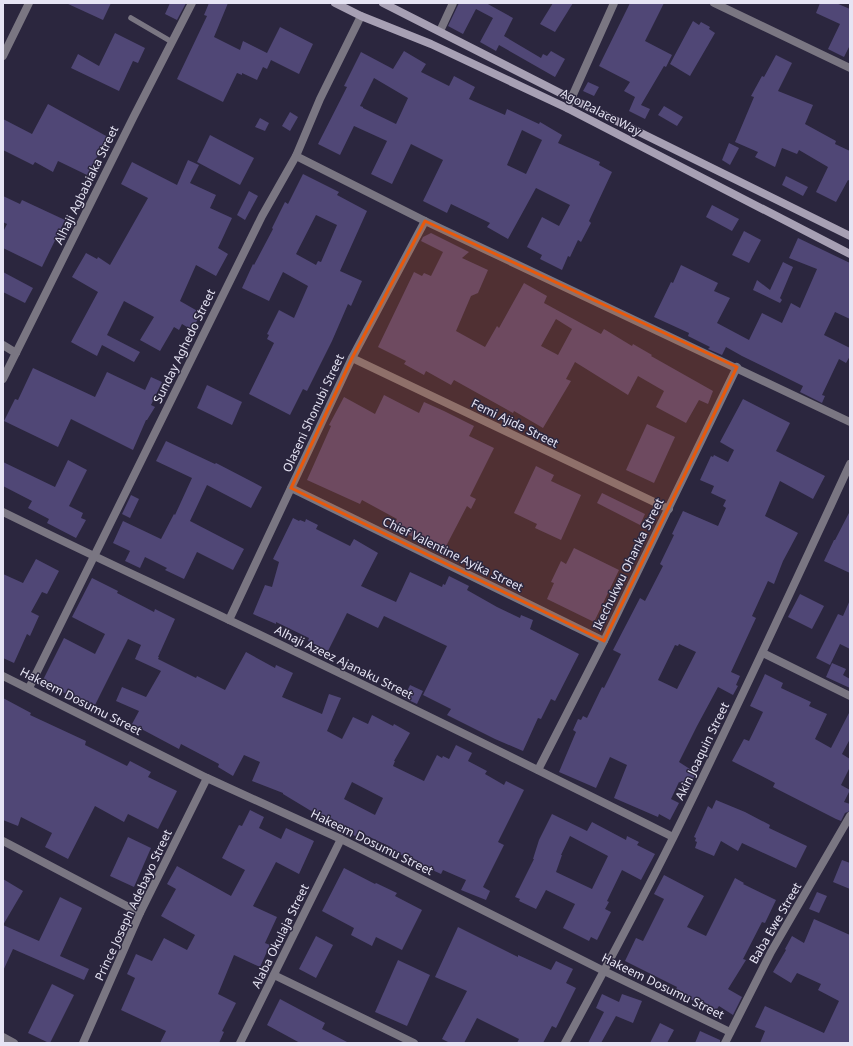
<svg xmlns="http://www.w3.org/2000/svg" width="853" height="1046" font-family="'Noto Sans',sans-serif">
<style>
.building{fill:#504776;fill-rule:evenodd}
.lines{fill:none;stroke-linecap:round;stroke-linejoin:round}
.lane{stroke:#7a7682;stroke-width:5.5}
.street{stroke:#7a7682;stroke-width:8}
.secondary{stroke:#a7a0b4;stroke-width:8}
.marked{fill:#e8590c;fill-opacity:0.2;stroke:#e8590c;stroke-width:3;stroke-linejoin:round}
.labels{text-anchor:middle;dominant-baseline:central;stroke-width:3;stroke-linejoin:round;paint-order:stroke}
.street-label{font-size:12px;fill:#e6e4f4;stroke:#2b263e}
</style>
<rect width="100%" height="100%" fill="#2b263e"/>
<!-- building -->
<g class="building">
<polygon points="66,3 111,3 103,20"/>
<polygon points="170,3 186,3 177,20 165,14"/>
<polygon points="209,3 228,3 214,37 240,50 243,41 267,53 280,27 313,44 299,74 271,60 267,69 263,67 257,80 242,73 242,75 237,73 223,102 177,79 207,16 204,15"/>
<polygon points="459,3 486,3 513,18 504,36 541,58 543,54 547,56 551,51 565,59 555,77 499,45 496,51 480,42 493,18 476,9 463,34 448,26"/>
<polygon points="553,3 573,3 555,32 540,24"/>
<polygon points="630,3 664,3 645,41 672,55 666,67 664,66 641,105 650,109 645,119 629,111 635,97 624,91 630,82 599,66"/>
<polygon points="820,3 836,3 850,9 850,45 844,57 828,49 840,24 816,13"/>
<polygon points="693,21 699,25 701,22 710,27 709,29 715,33 690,76 670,64"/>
<polygon points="115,33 145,48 138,63 133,61 119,91 71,68 78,54 99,66"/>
<path d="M404 51 426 64 421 72 449 86 454 76 475 87 469 99 505 115 507 109 539 124 540 122 562 135 558 143 600 162 599 165 612 172 589 221 591 223 581 242 578 240 570 257 568 256 562 270 540 259 542 255 527 247 542 217 559 226 570 205 536 188 508 239 487 227 490 223 451 204 447 213 423 201 443 160 411 144 392 184 371 174 387 141 354 126 340 155 318 144 347 87 344 86 361 52 393 69ZM374 78 408 98 396 124 363 108V107L360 106ZM522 130 542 140 526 174 507 165Z"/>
<polygon points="776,55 792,63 778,91 813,105 805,124 836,141 835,144 850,151 850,181 848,180 836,202 816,192 828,167 799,150 797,154 782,148 775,167 755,157 758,152 735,142 754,97 751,96 762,76 764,77"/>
<polygon points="588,82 599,87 594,96 583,91"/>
<polygon points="48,104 108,137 87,175 58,161 53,172 35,162 33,165 3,150 3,119 32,134"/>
<polygon points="664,106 683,117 677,126 658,115"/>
<polygon points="290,112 298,117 290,131 282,126"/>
<polygon points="260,118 269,123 265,131 255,127"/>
<polygon points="210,135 254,158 240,185 197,162"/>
<polygon points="729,143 739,148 730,165 722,160"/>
<polygon points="188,160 199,165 190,183 216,195 210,208 232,218 218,248 228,254 216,276 196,265 180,301 201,313 192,330 182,324 179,330 174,327 160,351 140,340 154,317 124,301 107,335 140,352 134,362 102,345 97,356 71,342 98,292 72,277 86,253 97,259 98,257 110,265 148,198 121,184 132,162 177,185"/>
<path d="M303 174 339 192 337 195 367 211 340 271 362 281 351 306 348 304 332 341 307 391 303 389 290 415 249 394 274 343 267 339 269 335 267 334 279 310 294 318 308 286 283 272 269 301 242 288 253 264 254 265 273 229 272 228 285 202 288 204ZM316 215 337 225 321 262 318 261 316 265 296 254Z"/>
<polygon points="786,176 808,187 803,196 782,185"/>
<polygon points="249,191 258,196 245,220 237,215"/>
<polygon points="3,196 20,204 22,200 65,220 42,267 3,248 3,232 7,224 3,222"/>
<polygon points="712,205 739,219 732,231 706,217"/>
<polygon points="744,231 761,240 749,263 732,255"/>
<path d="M431 233 469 252 462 258 488 270 478 293 471 296 456 331 485 347 497 326 499 328 524 283 547 296 544 303 601 334 604 329 632 346 633 344 652 355 651 356 713 391 708 404 699 400 686 423 656 407 664 391 638 376 628 395 575 362 566 379 571 381 543 428 514 411 513 413 454 380 451 385 426 371 424 375 404 364 406 361 378 347 414 272 422 276 424 273 431 276 443 252 421 241 423 237ZM556 319 572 329 558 355 541 346Z"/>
<polygon points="798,238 850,263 850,319 835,312 824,335 850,348 850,356 846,363 839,359 822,395 825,396 822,403 800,392 803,386 742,356 726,347 722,355 708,349 710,347 688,336 689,333 654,317 671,282 673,283 681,265 718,283 714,291 730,298 717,323 749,340 762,313 782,323 791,303 800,308 817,269 789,258"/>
<polygon points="783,262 793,267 780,298 782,300 780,303 753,290 757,280 770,290"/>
<polygon points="3,272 33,288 25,303 3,292"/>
<polygon points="33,368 95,397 107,372 145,390 151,377 162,382 151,405 155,407 147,420 146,420 133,450 71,419 58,447 4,421 15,399 18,400"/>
<polygon points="207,385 242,402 232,425 197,408"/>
<polygon points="384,395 419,413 424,402 444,411 474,426 469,436 494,448 470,496 476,499 471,509 467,506 443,552 413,535 413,537 393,527 397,519 362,500 360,504 307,480 331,426 329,425 344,397 375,414"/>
<path d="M743 399 790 423 776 451 825 476 813 499 780 481 765 516 798 533 783 561 774 584 768 581 752 616 756 618 731 672 740 676 736 685 738 686 733 695 718 687 697 726 679 762 696 773 689 787 679 782 671 799 679 803 670 820 659 814 658 817 614 798 627 765 610 757 596 788 559 772 576 732 573 730 578 719 581 720 583 716 587 718 602 687 604 688 621 654 613 650 640 598 645 601 663 566 660 564 674 535 672 534 683 511 718 526 726 508 723 506 726 500 711 493 714 486 700 480 711 456 713 457 714 455 728 462 734 450 720 442ZM679 644 696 652 677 689 658 680 675 645 678 646Z"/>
<polygon points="647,424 675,437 654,483 626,470"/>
<polygon points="166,441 215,464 216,463 262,487 251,508 207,485 190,521 244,549 233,570 197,552 184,579 165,570 167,568 145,557 140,568 125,561 130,551 113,543 123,521 161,539 174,514 175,515 192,478 156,461"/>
<polygon points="68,460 87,470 69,506 83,513 81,518 86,520 76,538 47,523 49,519 28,508 32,501 3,486 3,462 55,487"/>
<polygon points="536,466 554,475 551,481 581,495 561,540 535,528 537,524 514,513"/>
<polygon points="602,493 645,514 640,525 597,503"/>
<polygon points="131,495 139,499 130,518 122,514"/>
<polygon points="850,511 850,573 824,561 834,540 835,540"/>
<polygon points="293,518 299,521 300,520 305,522 306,519 318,525 316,529 350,546 354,539 378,553 361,586 396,602 410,572 442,587 443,584 445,585 449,576 469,586 467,590 497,607 520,618 521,615 533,620 530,629 579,654 555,701 551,699 541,719 538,718 523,751 495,739 447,715 451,709 423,695 447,646 384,616 378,628 347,613 328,651 308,641 309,638 276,622 276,624 253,614 265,585 272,587 279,562 273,559"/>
<polygon points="574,548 619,570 594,622 547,599 554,583 551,582 561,561 566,564"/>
<polygon points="36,559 59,571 47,594 42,592 31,612 39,616 30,636 27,634 14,663 3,658 3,574 23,583"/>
<path d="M92 578 118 591 117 593 154 612 155 609 175 619 158 657H159L158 659 196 678 197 676 225 690 246 652 275 668 276 665 293 673 282 697 322 714 329 694 341 698 327 731 342 739 353 717 368 724 372 715 393 726 394 724 410 733 394 761H395L393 766 424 781 437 755 442 758 443 756 449 759 456 745 472 753 468 761 487 771 485 774 504 785 506 781 524 790 498 842 504 845 483 887 490 891 486 900 461 890 466 880 443 870 441 874 413 861 390 849 391 847 359 832 357 837 336 826 283 794V793L252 781 260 762 244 755 233 776 218 767 219 764 181 744 179 749 132 724 139 711 116 701 122 687 146 697 161 671 135 659 141 645 128 639 94 707 42 682 64 638 95 654 105 634 72 617ZM352 782 383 798 375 815 344 799Z"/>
<polygon points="800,594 824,606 812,629 788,617"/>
<polygon points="850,600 850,649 840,644 830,665 816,658 838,614 843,616"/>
<polygon points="832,663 846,669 843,675 850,679 850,688 826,677"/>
<polygon points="765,674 783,683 781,688 811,702 809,706 827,714 815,739 831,748 850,711 850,739 842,754 850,759 850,767 841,785 850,790 844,802 850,804 850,811 845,813 841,821 836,819 773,787 775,783 732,761 744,739 749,741 763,712 750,706"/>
<polygon points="410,685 423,691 417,704 404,698"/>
<polygon points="3,698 31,713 30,715 86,741 85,745 127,766 130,761 151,772 148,777 177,791 158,829 128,814 124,822 95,806 68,859 45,847 52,833 21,817 18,826 3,820"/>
<polygon points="716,800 745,812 770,825 769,828 807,846 796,868 742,843 738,851 721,841 714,856 695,848 697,842 695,841 696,838 694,837 708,806 712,809"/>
<polygon points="250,810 264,817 259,828 281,839 286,828 314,841 299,874 276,862 253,906 277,917 265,943 270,945 260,967 234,955 218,994 236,1003 222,1031 224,1032 219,1043 160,1043 166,1031 121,1010 135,978 127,974 136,954 152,961 164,938 187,950 195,935 161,916 176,889 167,884 177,866 231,896 245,870 222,858 239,825 242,826"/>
<path d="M552 814 587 831 592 822 626 840 627 836 639 842 637 845 655 854 641 880 622 870 607 901 609 902 605 909 611 912 597 940 591 937 589 941 563 928 575 904 546 890 536 909 519 901 520 899 515 897 534 859H533L539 840ZM570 836 608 856 592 889 556 872 562 855H561Z"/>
<polygon points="128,837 151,848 134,887 110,876"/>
<polygon points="842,860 850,863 850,889 833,882"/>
<polygon points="344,868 375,884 376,883 397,893 395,896 422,910 402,950 376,937 372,946 351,935 354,928 322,911"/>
<polygon points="664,875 704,896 687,927 706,936 735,878 744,883 743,884 776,900 765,923 762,922 743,959 746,960 728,989 742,997 733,1015 719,1006 715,1012 675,991 677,987 625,961 636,938 643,941 664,899 654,894"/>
<polygon points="3,879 23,891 3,925 39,941 60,897 82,908 60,956 89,969 84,980 13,949 3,971"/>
<polygon points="817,892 827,896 819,913 809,909"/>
<polygon points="814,919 850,935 850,1043 760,1043 765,1031 755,1027 765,1006 824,1033 839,1001 818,990 821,984 797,973 791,983 773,972 786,950 785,949 792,936 804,943"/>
<polygon points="458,927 518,957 518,955 551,970 556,961 573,969 566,983 576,988 556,1028 552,1026 543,1043 517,1043 519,1039 477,1018 464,1043 450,1043 442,1039 467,991 435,977"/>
<polygon points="316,936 333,945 316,978 299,969"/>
<polygon points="398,960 430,975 407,1026 375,1012"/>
<polygon points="52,984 74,995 50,1043 49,1043 28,1033"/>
<polygon points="602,994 619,1002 622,994 642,1001 633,1023 616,1016 601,1043 588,1043 604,1012 596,1008"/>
<polygon points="280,999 325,1023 322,1029 349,1043 300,1043 267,1025"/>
<polygon points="660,1023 674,1030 667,1043 650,1043"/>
<polygon points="700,1031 720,1040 720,1043 695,1043"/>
</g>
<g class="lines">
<!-- lane -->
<polyline class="lane" points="131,18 172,42"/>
<!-- street -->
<g class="street">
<polyline points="714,3 850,68"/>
<polyline points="440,31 453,3"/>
<polyline points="3,56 29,3"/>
<polyline points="567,108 614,3"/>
<polyline points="296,156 425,221 850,422"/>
<polyline points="3,345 16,353"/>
<polyline points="352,358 669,509"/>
<polyline points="3,379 134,116 192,3"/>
<polyline points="291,488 604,641"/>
<path d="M3 512C78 549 154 584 229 620 378 691 526 764 673 837"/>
<polyline points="229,620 352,358 425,221"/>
<polyline points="763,653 850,696"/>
<polyline points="3,676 207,778 341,839 604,971 730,1032"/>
<polyline points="29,688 262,216 296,156 320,99 361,16"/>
<polyline points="538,770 604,641 737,367"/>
<polyline points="3,841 140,913"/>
<polyline points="274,975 414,1043"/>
<polyline points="3,1037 14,1043"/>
<polyline points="83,1043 140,913 207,778"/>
<polyline points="240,1043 341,839"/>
<path d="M565 1043C602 975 639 906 674 836 735 713 792 589 850 464"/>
<polyline points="725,1043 771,952 850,816"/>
</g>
<!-- secondary -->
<g class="secondary">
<polyline points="335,3 361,16 431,44 567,108 850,254"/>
<polyline points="383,3 572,99 850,236"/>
</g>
</g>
<!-- marked area -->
<path class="marked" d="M425 221 737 367 604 641 291 488 352 358Z"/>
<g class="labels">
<!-- street labels -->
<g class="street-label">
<text transform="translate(601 112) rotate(27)">Ago Palace Way</text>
<text transform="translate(86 185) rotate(-64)">Alhaji Agbabiaka Street</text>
<text transform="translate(184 346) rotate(-64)">Sunday Aghedo Street</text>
<text transform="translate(313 413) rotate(-65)">Olaseni Shonubi Street</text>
<text transform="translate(515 423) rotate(26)">Femi Ajide Street</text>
<text transform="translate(453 554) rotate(26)">Chief Valentine Ayika Street</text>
<text transform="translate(628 564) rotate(-64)">Ikechukwu Ohanka Street</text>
<text transform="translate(344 662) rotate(26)">Alhaji Azeez Ajanaku Street</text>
<text transform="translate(81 701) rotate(27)">Hakeem Dosumu Street</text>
<text transform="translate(702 751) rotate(-64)">Akin Joaquin Street</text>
<text transform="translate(372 842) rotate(26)">Hakeem Dosumu Street</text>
<text transform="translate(133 905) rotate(-65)">Prince Joseph Adebayo Street</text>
<text transform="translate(775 923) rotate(-60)">Baba Ewe Street</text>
<text transform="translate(280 936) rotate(-64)">Alaba Okulaja Street</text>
<text transform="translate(663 986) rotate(26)">Hakeem Dosumu Street</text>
</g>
</g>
<!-- border -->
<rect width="853" height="1046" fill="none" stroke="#e6e4f4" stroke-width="8"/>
</svg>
